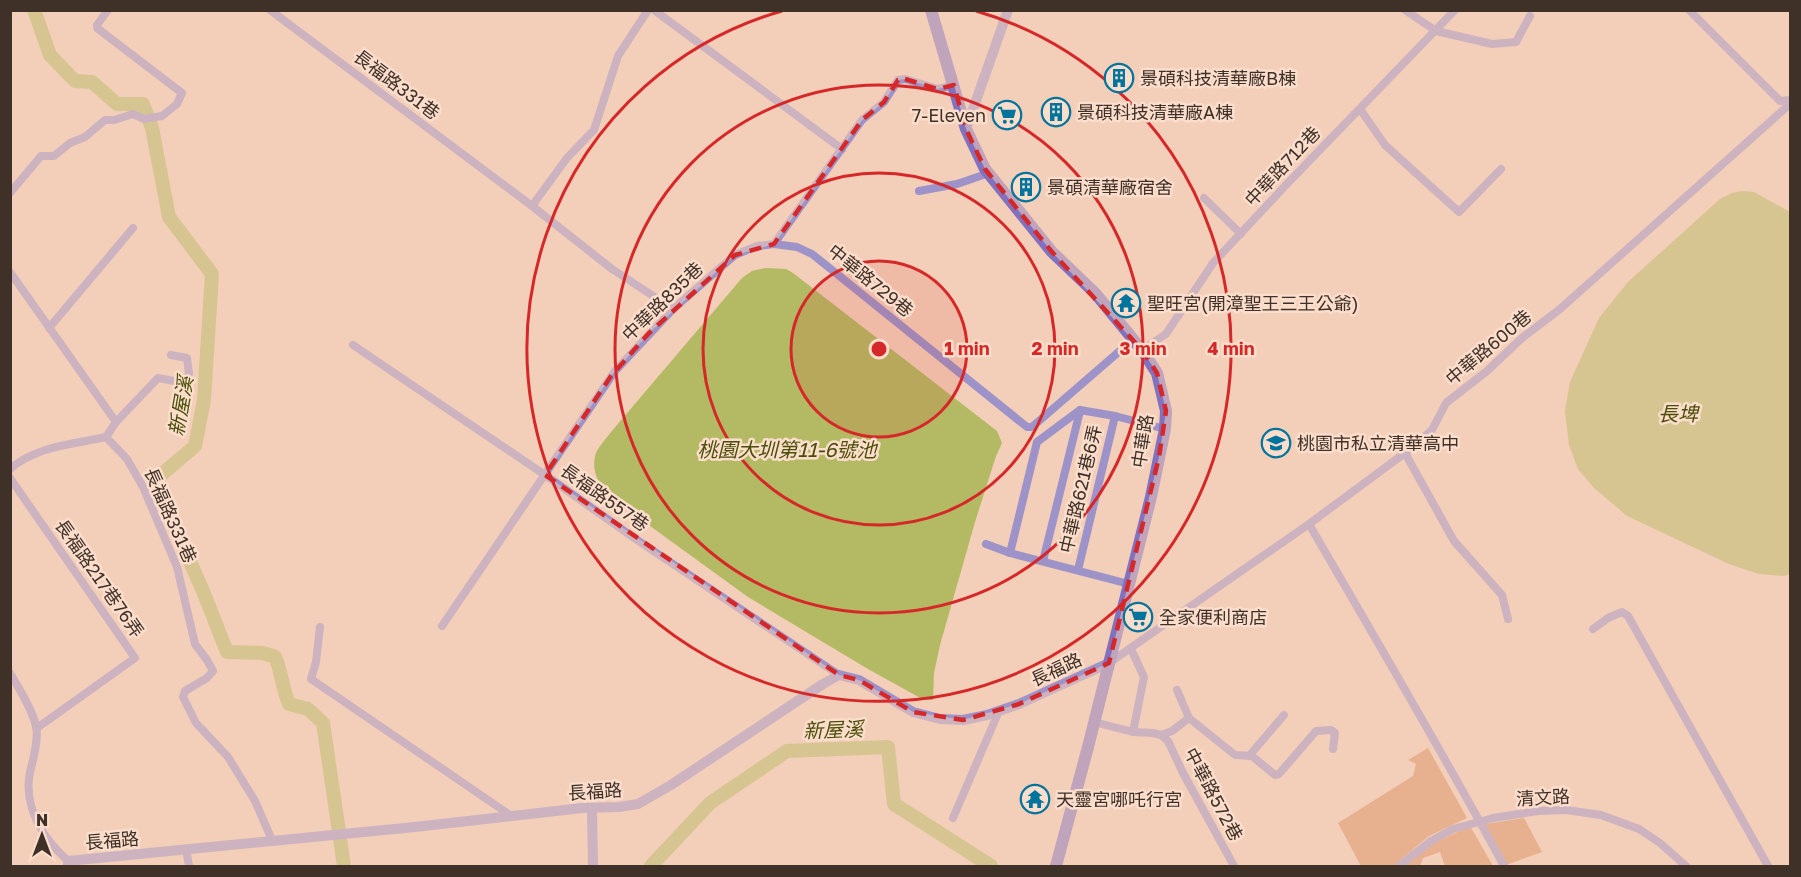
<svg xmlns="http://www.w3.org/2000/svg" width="1801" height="877" font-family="'Golos Text','Noto Sans TC',sans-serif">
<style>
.forest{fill:#d98e5d}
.water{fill:#b3ba63}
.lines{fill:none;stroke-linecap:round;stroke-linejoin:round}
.river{stroke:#b3ba63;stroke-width:14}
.minor{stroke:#9d93c8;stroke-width:8}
.tertiary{stroke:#9d93c8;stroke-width:10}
.secondary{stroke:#8271be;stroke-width:12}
.marked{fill:none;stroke:#d62828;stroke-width:4.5;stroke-dasharray:12 8;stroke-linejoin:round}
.ring{fill:none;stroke:#d62828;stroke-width:3}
.labels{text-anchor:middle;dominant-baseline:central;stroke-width:5;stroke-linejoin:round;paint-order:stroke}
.poi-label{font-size:18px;fill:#3f3028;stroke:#fbddcb;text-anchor:start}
.street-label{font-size:18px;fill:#3f3028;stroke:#fbddcb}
.water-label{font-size:20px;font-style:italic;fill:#4a4e09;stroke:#fbddcb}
.centre{fill:#d62828;stroke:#fbddcb;stroke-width:3}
.ring-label{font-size:18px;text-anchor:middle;font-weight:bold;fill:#d62828;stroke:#fbddcb;stroke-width:5;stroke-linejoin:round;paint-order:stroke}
</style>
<rect width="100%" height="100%" fill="#f3ceb8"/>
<!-- forest -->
<g class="forest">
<polygon points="1428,748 1467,818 1429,836 1393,866 1361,866 1338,823 1413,776 1416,764 1408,760"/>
<polygon points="1524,818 1542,852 1503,866 1478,825"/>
<polygon points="1470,826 1493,866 1445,866 1440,852 1423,858 1420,866 1405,866 1434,843"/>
</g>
<!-- water -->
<g class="water">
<polygon points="1742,191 1754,192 1790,212 1790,574 1784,576 1759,574 1729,564 1627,516 1594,488 1578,469 1569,445 1565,411 1570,382 1599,318 1628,282 1720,199 1732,193"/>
<path d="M765 268 786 269 793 273 997 431 1002 443 996 456 975 522 940 645 934 673 933 700H924L868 669 748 597 617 502C603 489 591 477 595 456 597 448 606 439 611 432L742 278 752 271Z"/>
</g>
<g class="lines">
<!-- river -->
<g class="river">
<path d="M34 10 50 55 75 81 92 82 117 104H143L152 128 169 217 212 274 204 400 195 446 161 475 156 485 203 591 227 652 263 653 275 657C282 672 282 688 289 704L308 709 323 723 344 866"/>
<polyline points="651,866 710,803 787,751 888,747 894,804 991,866"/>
</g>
<!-- minor -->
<g class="minor">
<polyline points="270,10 532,206 612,269 673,309"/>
<polyline points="654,10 842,149"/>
<polyline points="1405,10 1436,31 1492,44 1516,42 1530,16"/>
<polyline points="1689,10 1780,101 1790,100"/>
<polyline points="1360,109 1385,145 1459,212 1501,169"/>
<polyline points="919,191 957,184 989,173"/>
<polyline points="10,193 41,156 54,156 70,143 85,137 105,120 114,120 133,114 144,119 162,116 177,104 182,93 97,28 97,25 108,10"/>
<polyline points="1204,198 1241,234"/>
<polyline points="532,206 567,158 594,130 618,56 648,10"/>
<polyline points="774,244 797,247 812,254 1027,427 1032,427 1122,349 1135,341"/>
<polyline points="10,272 116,422"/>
<polyline points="49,328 133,228"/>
<polyline points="353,345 545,475 637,540 839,675"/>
<polyline points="1142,350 1166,334 1213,263 1285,186 1455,10"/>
<polyline points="1080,410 1115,416 1165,429"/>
<polyline points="106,437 127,459 143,487 177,567 195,644 207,660 213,671 207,678 185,691 183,697 196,723 228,757 255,801 272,840"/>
<polyline points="106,437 116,422 158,378 185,383 189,374 187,358 171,355"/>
<polyline points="1405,453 1454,541 1502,595 1508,619"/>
<path d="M10 469C36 446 74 444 106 437"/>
<polyline points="10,478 135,658 37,728"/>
<path d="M1309 524C1375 638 1442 751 1504 866"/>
<polyline points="986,544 1010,553 1129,584"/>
<polyline points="1010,553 1037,442 1080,410"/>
<polyline points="1043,561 1080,411"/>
<polyline points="1078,570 1115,416"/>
<polyline points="442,626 615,371 673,309 735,255 757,246 774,244 862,120 884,102 898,80 905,79 938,89 954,85"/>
<polyline points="320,627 316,662 311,679 510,815"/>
<polyline points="1593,629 1608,618 1622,612 1628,616 1768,866"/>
<polyline points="1131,649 1144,677 1133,732"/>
<polyline points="1109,663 1309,524 1405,453 1432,430 1446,403 1487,371 1522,338 1560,309 1790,104"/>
<path d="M10 673C18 687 34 712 36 727 39 739 33 760 30 772 23 807 43 838 68 861"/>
<polyline points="1177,690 1189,718"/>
<polyline points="1094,722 1133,732 1153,733 1161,735 1168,741 1183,773 1234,866"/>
<polyline points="1161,735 1172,731 1189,718 1235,755 1252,756 1275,775 1279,774 1316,731 1331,730 1335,733 1333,749"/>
<polyline points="1249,756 1284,715"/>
<polyline points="953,818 999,711"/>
<polyline points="186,849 189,866"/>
<polyline points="1399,866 1431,841 1453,829 1493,818 1538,811 1566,810 1601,815 1639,829 1660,843 1686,866"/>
</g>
<!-- tertiary -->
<g class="tertiary">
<polyline points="966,129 1008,10"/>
<polyline points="592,809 593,866"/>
<polyline points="68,866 68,861 415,827 582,808 619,807 638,804 671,785 823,684 839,675 859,680 913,712 940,719 963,720 987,715 1019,704 1109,663"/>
</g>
<!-- secondary -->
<polyline class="secondary" points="931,10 966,129 985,169 1052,252 1095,293 1142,350 1157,373 1166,411 1165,429 1151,497 1088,747 1056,866"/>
</g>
<!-- marked area -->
<path d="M0 0H1801V877H0ZM905 79 938 89 954 85 966 129 985 169 1052 252 1142 350 1157 373 1166 411 1159 457 1109 663 1019 704 963 720 913 712 859 680 839 675 545 475 611 376 649 333 735 255 774 244 862 120 884 102 898 80Z" fill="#f3ceb8" fill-opacity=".55" fill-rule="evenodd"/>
<path class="marked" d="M905 79 938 89 954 85 966 129 985 169 1052 252 1142 350 1157 373 1166 411 1159 457 1109 663 1019 704 963 720 913 712 859 680 839 675 545 475 611 376 649 333 735 255 774 244 862 120 884 102 898 80Z"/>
<!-- distance rings -->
<circle cx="879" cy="349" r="88" fill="#d62828" fill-opacity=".12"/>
<g class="ring">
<circle cx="879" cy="349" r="88"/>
<circle cx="879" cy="349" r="176"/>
<circle cx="879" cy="349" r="264"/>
<path d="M976 11A352 352 0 1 1 782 11"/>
</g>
<!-- icons -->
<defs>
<g id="building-ring" transform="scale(1.5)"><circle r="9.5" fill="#fbddcb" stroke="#01749e" stroke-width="1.5"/><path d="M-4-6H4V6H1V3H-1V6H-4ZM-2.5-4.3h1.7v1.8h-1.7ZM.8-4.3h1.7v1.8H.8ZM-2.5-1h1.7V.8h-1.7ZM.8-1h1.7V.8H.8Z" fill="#01749e"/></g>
<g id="supermarket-ring" transform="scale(1.5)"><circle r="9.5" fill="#fbddcb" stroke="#01749e" stroke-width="1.5"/><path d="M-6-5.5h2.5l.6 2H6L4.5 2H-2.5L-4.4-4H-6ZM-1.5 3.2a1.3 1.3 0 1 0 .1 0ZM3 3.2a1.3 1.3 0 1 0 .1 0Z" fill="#01749e"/></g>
<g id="temple-ring" transform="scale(1.5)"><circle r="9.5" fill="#fbddcb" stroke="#01749e" stroke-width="1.5"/><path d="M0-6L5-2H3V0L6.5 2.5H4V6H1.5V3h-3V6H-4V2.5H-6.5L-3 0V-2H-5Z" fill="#01749e"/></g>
<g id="school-ring" transform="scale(1.5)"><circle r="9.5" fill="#fbddcb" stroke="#01749e" stroke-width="1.5"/><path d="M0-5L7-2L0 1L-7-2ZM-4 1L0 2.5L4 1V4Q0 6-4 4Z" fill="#01749e"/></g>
</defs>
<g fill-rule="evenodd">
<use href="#building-ring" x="1119" y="78"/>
<use href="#building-ring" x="1056" y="112"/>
<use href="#supermarket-ring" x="1007" y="115"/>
<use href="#building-ring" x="1026" y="187"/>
<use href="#temple-ring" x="1126" y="303"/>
<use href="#school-ring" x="1276" y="443"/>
<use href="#supermarket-ring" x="1138" y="617"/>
<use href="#temple-ring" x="1035" y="799"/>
</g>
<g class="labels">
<!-- poi labels -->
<g class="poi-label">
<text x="1140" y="78">景碩科技清華廠B棟</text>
<text x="1077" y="112">景碩科技清華廠A棟</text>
<text x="986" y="115" text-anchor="end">7-Eleven</text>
<text x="1047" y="187">景碩清華廠宿舍</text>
<text x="1147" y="303">聖旺宮(開漳聖王三王公爺)</text>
<text x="1297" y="443">桃園市私立清華高中</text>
<text x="1159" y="617">全家便利商店</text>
<text x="1056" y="799">天靈宮哪吒行宮</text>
</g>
<!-- street labels -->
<g class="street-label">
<text transform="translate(397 84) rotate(37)">長福路331巷</text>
<text transform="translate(1282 166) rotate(-47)">中華路712巷</text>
<text transform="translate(871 280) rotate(39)">中華路729巷</text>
<text transform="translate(662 301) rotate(-44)">中華路835巷</text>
<text transform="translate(1488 347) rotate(-40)">中華路600巷</text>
<text transform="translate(1142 441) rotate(-81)">中華路</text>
<text transform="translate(1080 489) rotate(-77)">中華路621巷6弄</text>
<text transform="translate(605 497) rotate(35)">長福路557巷</text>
<text transform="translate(171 515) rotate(66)">長福路331巷</text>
<text transform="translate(100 578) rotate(55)">長福路217巷76弄</text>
<text transform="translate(1056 669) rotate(-25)">長福路</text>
<text transform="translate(595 791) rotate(-4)">長福路</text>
<text transform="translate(1214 794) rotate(62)">中華路572巷</text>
<text transform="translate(1543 797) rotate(-3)">清文路</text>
<text transform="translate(112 840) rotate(-5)">長福路</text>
</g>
<!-- water labels -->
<g class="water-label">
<text transform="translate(180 406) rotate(-80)">新屋溪</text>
<text x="1678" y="413">長埤</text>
<text x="787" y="449">桃園大圳第11-6號池</text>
<text transform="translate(833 729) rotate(-2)">新屋溪</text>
</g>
</g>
<circle cx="879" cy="349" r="9" class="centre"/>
<g class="ring-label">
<text x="967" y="355">1 min</text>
<text x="1055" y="355">2 min</text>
<text x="1143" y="355">3 min</text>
<text x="1231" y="355">4 min</text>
</g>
<!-- border -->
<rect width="1801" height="877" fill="none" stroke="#3f3028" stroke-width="24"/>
<!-- north arrow -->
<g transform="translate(42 835)" stroke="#fbddcb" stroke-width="4.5" paint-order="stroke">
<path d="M0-4.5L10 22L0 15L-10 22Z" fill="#3f3028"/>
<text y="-9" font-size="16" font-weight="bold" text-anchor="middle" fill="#3f3028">N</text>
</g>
</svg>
